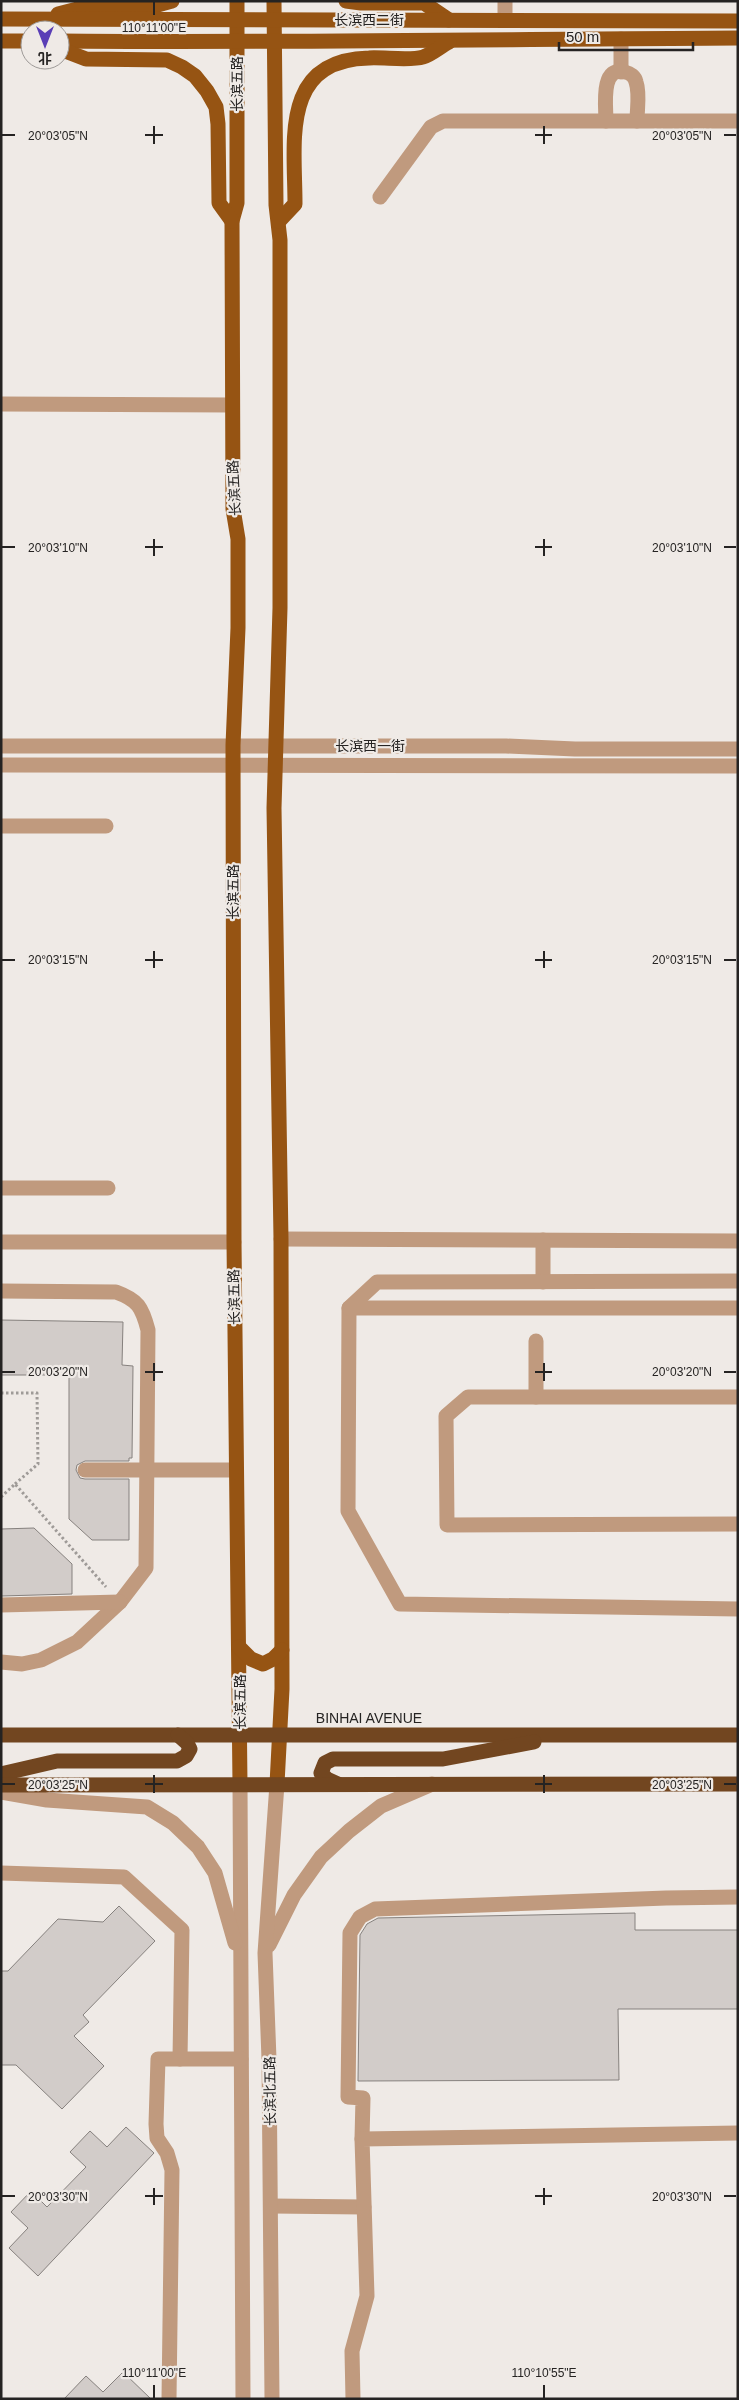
<svg xmlns="http://www.w3.org/2000/svg" width="739" height="2400" font-family="Arial,'Noto Sans SC',sans-serif">
<style>
.building{fill:#d2ccc9;stroke:#86817e}
.lines{fill:none;stroke-linecap:round;stroke-linejoin:round}
.path{stroke:#9f9b98;stroke-width:3;stroke-dasharray:2.5 2.5;stroke-linecap:butt}
.minor{stroke:#c09a7e;stroke-width:15}
.major{stroke:#965413;stroke-width:15}
.highway{stroke:#724620;stroke-width:15}
.ticks{fill:none;stroke:#252322;stroke-width:2}
.labels{text-anchor:middle;dominant-baseline:central;stroke-width:4.5;stroke-linejoin:round;paint-order:stroke}
.street-label{font-size:14px;fill:#252322;stroke:#efeae6}
.ticks-label{font-size:12px;text-anchor:middle;fill:#252322;stroke:#efeae6;stroke-width:4.5;stroke-linejoin:round;paint-order:stroke}
</style>
<rect width="100%" height="100%" fill="#efeae6"/>
<!-- building -->
<g class="building">
<polygon points="1,1320 123,1322 122,1365 133,1366 132,1458 129,1458 129,1461 85,1461 77,1465 76,1470 80,1478 85,1479 129,1479 129,1540 92,1540 69,1519 69,1375 1,1375"/>
<polygon points="34,1528 72,1564 72,1594 1,1596 1,1529"/>
<polygon points="119,1906 155,1941 83,2015 89,2022 74,2036 104,2066 62,2109 16,2065 1,2065 1,1971 8,1971 58,1919 103,1922"/>
<polygon points="635,1913 635,1930 738,1930 738,2009 618,2009 619,2080 358,2081 360,1935 367,1924 378,1918"/>
<polygon points="126,2127 154,2153 38,2276 9,2248 28,2228 11,2212 31,2191 47,2207 86,2167 70,2152 90,2131 107,2147"/>
<polygon points="123,2372 151,2399 64,2399 86,2376 103,2392"/>
</g>
<g class="lines">
<!-- path -->
<g class="path">
<polyline points="1,1393 37,1393 38,1464 15,1484"/>
<polyline points="1,1497 15,1484 106,1587"/>
</g>
<!-- minor -->
<g class="minor">
<polyline points="505,20 505,1"/>
<polyline points="621,39 621,72"/>
<path d="M606 121C606 107 600 65 625 72 630 73 635 77 636 82 640 93 637 109 637 121"/>
<polyline points="380,197 431,127 443,121 738,121"/>
<polyline points="1,404 232,405"/>
<polyline points="1,746 506,746 575,749 738,749"/>
<polyline points="1,765 738,766"/>
<polyline points="1,826 106,826"/>
<polyline points="1,1188 108,1188"/>
<polyline points="281,1239 738,1241"/>
<polyline points="543,1240 543,1282"/>
<polyline points="1,1242 234,1242"/>
<polyline points="738,1281 377,1282 349,1308 348,1511 400,1604 738,1609"/>
<path d="M1 1291 116 1292C138 1300 142 1307 148 1330L146 1568 120 1602 77 1642 41 1660 22 1664 1 1662"/>
<polyline points="349,1308 738,1308"/>
<polyline points="536,1341 536,1397"/>
<polyline points="738,1397 468,1397 446,1416 447,1525 738,1524"/>
<polyline points="85,1470 236,1470"/>
<polyline points="1,1605 120,1602"/>
<polyline points="240,1784 243,2399"/>
<polyline points="1,1792 47,1800 147,1807 173,1823 198,1847 215,1873 235,1943"/>
<polyline points="1,1873 124,1877 182,1930 180,2059"/>
<polyline points="269,1945 294,1895 321,1857 349,1831 381,1806 432,1784"/>
<polyline points="362,2139 363,2098 348,2097 350,1933 360,1917 375,1909 666,1898 738,1897"/>
<polyline points="271,2206 364,2207"/>
<polyline points="169,2399 172,2170 167,2153 157,2138 156,2124 158,2059 241,2059"/>
<polyline points="272,2399 269,2059 265,1953 277,1784"/>
<polyline points="353,2399 352,2351 367,2296 362,2139 738,2133"/>
</g>
<!-- major -->
<g class="major">
<polyline points="237,1 237,203 232,221 233,509 238,539 238,628 233,745 234,1242 240,1784"/>
<polyline points="274,1 276,205 280,240 280,608 274,808 281,1239 282,1689 277,1784"/>
<polyline points="346,1 361,3 424,3 449,20"/>
<polyline points="58,14 89,6 154,6 172,1"/>
<polyline points="1,19 738,21"/>
<polyline points="1,41 30,41"/>
<path d="M60 41C286 43 512 39 738 38"/>
<polyline points="60,49 86,59 167,60 182,67 195,76 207,91 216,107 218,124 219,203 232,221"/>
<path d="M279 221 295 204C295 141 280 60 369 58 383 57 411 61 423 57 431 55 441 46 449 42"/>
<polyline points="239,1647 251,1659 263,1664 273,1659 282,1650"/>
</g>
<!-- highway -->
<g class="highway">
<polyline points="1,1735 738,1735"/>
<polyline points="1,1774 57,1761 177,1761 186,1756 190,1749 187,1743 178,1735"/>
<polyline points="338,1784 327,1779 321,1773 325,1763 333,1759 443,1759 534,1742"/>
<polyline points="1,1785 738,1784"/>
</g>
</g>
<!-- ticks -->
<path class="ticks" d="M154 2V15M154 126V144M544 126V144M2 135H15M145 135H163M535 135H552M724 135H736M154 539V556M544 539V556M2 547H15M145 547H163M535 547H552M724 547H736M154 951V968M544 951V968M2 960H15M145 960H163M535 960H552M724 960H736M154 1363V1381M544 1363V1381M2 1372H15M145 1372H163M535 1372H552M724 1372H736M154 1775V1793M544 1775V1793M2 1784H15M145 1784H163M535 1784H552M724 1784H736M154 2188V2205M544 2188V2205M2 2196H15M145 2196H163M535 2196H552M724 2196H736M154 2385V2398M544 2385V2398"/>
<g class="labels">
<!-- street labels -->
<g class="street-label">
<text x="369" y="20">长滨西二街</text>
<text transform="translate(237 84) rotate(-90)">长滨五路</text>
<text transform="translate(234 488) rotate(-93)">长滨五路</text>
<text x="370" y="746">长滨西一街</text>
<text transform="translate(233 892) rotate(-90)">长滨五路</text>
<text transform="translate(234 1297) rotate(-91)">长滨五路</text>
<text transform="translate(240 1702) rotate(-90)">长滨五路</text>
<text x="369" y="1718">BINHAI AVENUE</text>
<text transform="translate(270 2091) rotate(-91)">长滨北五路</text>
</g>
</g>
<g class="ticks-label">
<text x="154" y="32">110°11'00"E</text>
<text x="682" y="140">20°03'05"N</text>
<text x="58" y="140">20°03'05"N</text>
<text x="682" y="552">20°03'10"N</text>
<text x="58" y="552">20°03'10"N</text>
<text x="58" y="964">20°03'15"N</text>
<text x="682" y="964">20°03'15"N</text>
<text x="682" y="1376">20°03'20"N</text>
<text x="58" y="1376">20°03'20"N</text>
<text x="58" y="1789">20°03'25"N</text>
<text x="682" y="1789">20°03'25"N</text>
<text x="682" y="2201">20°03'30"N</text>
<text x="58" y="2201">20°03'30"N</text>
<text x="154" y="2377">110°11'00"E</text>
<text x="544" y="2377">110°10'55"E</text>
</g>
<!-- border -->
<rect width="739" height="2400" fill="none" stroke="#252322" stroke-width="5"/>
<!-- north arrow -->
<g transform="translate(45 45) rotate(180)"><circle r="24" fill="#efeae6" stroke="#9e9a98"/>
<path d="M0-4L9 19L0 12L-9 19Z" fill="#5a3eb6"/>
<text y="-8" font-size="14" font-weight="bold" text-anchor="middle" fill="#252322">北</text>
</g>
<!-- scale -->
<path d="M559 42v8h134v-8" fill="none" stroke="#252322" stroke-width="2.5"/>
<text x="566" y="42" font-size="15" fill="#252322" stroke="#efeae6" stroke-width="4" paint-order="stroke">50 m</text>
</svg>
